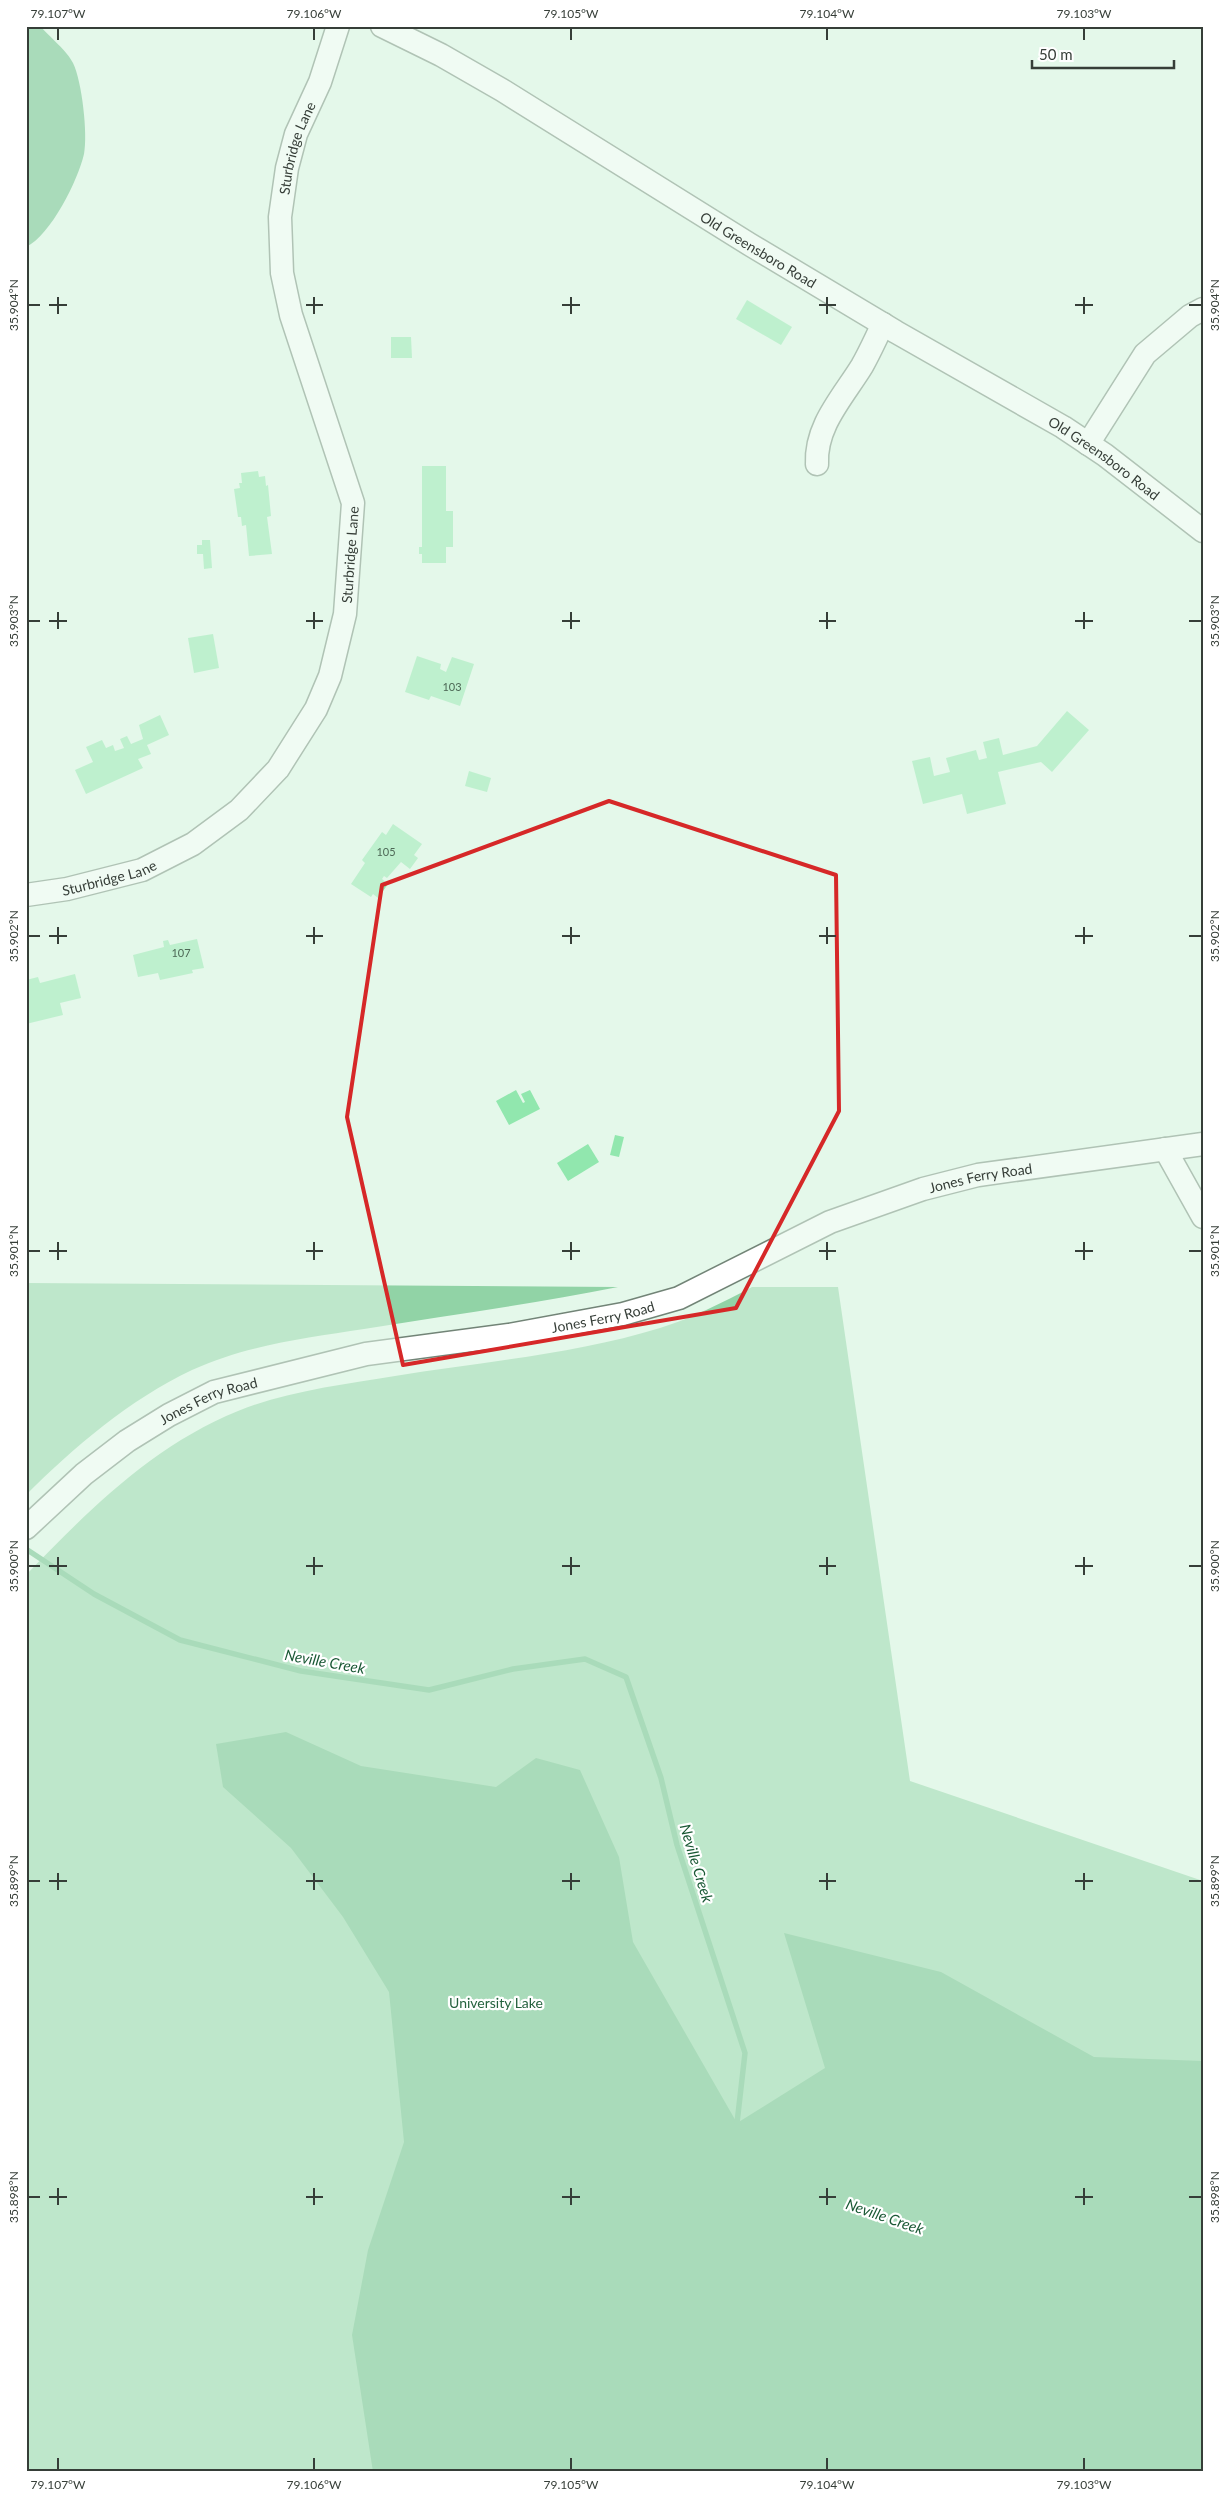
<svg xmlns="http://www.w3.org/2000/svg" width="1229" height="2498" font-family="Lato,sans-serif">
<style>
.green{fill:#91d3a6}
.water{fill:#63b882}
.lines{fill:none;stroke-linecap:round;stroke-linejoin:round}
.stream{stroke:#63b882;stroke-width:5.5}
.building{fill:#91e7ae}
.minor-casing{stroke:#728477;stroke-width:25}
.minor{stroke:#fff;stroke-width:22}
.marked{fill:none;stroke:#d62828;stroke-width:4;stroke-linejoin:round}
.ticks{fill:none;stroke:#363e38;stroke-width:2}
.labels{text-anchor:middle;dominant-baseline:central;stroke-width:4.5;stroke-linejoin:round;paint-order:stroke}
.number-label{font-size:11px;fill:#4d6856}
.street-label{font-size:14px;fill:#363e38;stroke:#fff}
.park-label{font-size:14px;fill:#25623e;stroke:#fff}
.water-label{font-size:15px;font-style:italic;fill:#195834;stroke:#fff}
.neatline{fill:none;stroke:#363e38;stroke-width:2}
.ticks-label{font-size:12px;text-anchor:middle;fill:#363e38}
</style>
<rect width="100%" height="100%" fill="#e4f8ea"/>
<!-- green -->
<g class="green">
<path d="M26 1283 618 1287C534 1304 449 1315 364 1329 306 1338 246 1345 192 1370 129 1400 74 1447 26 1495Z"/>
<path d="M752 1287H838L910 1781 1203 1881V2472H26V1575C89 1510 152 1446 238 1411 284 1392 345 1384 395 1376 482 1362 576 1354 660 1328 692 1318 722 1303 752 1287Z"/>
</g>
<!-- water -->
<g class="water">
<path d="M26 26H40C49 36 68 52 73 63 82 81 88 135 84 154 78 180 51 235 26 247Z"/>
<polygon points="286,1732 361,1766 496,1787 536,1758 580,1770 619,1857 633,1942 737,2123 825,2068 784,1933 941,1972 1094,2057 1203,2061 1203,2472 373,2472 352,2335 368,2250 404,2142 389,1992 343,1917 291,1848 223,1787 216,1744"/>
</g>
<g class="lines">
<!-- stream -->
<polyline class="stream" points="26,1549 94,1594 180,1640 301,1671 429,1690 513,1669 585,1659 626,1677 661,1778 677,1845 745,2053 737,2123 740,2127"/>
</g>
<!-- building -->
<g class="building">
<polygon points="747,300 792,327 781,345 736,319"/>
<polygon points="391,337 411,337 412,358 391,358"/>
<polygon points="422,466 446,466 446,511 453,511 453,547 446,547 446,563 422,563 422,554 419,554 419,547 422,547"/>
<polygon points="258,471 259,477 265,476 266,486 268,485 271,516 267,517 272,554 249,556 246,525 242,526 241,517 238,517 234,489 240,488 239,483 242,483 241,473"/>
<polygon points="202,540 210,540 212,568 204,569 203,554 197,554 197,545 202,545"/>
<polygon points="213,634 219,668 194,673 188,638"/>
<polygon points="417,656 441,664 440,669 446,672 452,657 474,664 460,706 431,696 429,700 405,692"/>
<polygon points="1067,711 1089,730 1052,772 1041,762 998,772 1006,804 967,814 962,794 923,804 912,761 930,757 934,776 950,772 946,758 976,750 979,760 987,758 983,742 999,738 1003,755 1037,746"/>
<polygon points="160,715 169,735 147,745 151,754 138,759 143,768 86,794 75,770 93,762 86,747 102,740 106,748 113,745 115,751 124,748 120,739 127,736 131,744 143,739 139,725"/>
<polygon points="469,771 491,778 487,792 465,786"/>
<polygon points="393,824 422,844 414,855 418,858 410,869 401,862 387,878 384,876 382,879 388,884 378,898 373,894 371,897 351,884 365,863 362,860 382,832 386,835"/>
<polygon points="197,939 204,968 192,970 193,973 160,980 158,973 138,977 133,955 164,947 163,941 168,940 170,945"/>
<polygon points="75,974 81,998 60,1003 63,1015 26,1024 26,980 38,977 40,983"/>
<polygon points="516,1090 523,1103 525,1102 521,1094 530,1090 540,1109 509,1125 496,1101"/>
<polygon points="615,1135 624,1137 619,1157 610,1155"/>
<polygon points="588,1144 599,1162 568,1181 557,1163"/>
</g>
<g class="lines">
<!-- minor casing -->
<g class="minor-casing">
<g id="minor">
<path id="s1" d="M382 26 441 55 502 90 749 244 896 332 1063 427 1105 455 1203 531"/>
<polyline points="1088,444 1145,354 1190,316 1203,309"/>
<path d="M817 464C815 426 843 397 862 366 870 352 876 338 883 324"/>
<path id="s2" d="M26 895 67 889 142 870 193 844 239 810 278 769 316 709 330 676 345 614 353 503 291 315 282 273 280 217 287 168 296 134 320 82 338 26"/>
<polyline points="1165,1149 1203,1217"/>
<path id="s3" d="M26 1528 84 1474 127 1441 169 1415 214 1392 366 1354 509 1335 623 1314 679 1298 830 1222 923 1189 978 1175 1203 1144"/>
</g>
</g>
<!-- minor -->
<use href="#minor" class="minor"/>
</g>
<!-- marked area -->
<path d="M0 0H1229V2498H0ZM609 801 836 875 839 1111 736 1308 403 1365 347 1117 382 885Z" fill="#e4f8ea" fill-opacity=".55" fill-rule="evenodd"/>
<path class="marked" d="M609 801 836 875 839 1111 736 1308 403 1365 347 1117 382 885Z"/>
<!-- ticks -->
<path class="ticks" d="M58 28V40M314 28V40M571 28V40M827 28V40M1084 28V40M58 297V314M314 297V314M571 297V314M827 297V314M1084 297V314M28 305H40M49 305H67M306 305H323M562 305H580M819 305H836M1075 305H1093M1189 305H1202M58 612V629M314 612V629M571 612V629M827 612V629M1084 612V629M28 621H40M49 621H67M306 621H323M562 621H580M819 621H836M1075 621H1093M1189 621H1202M58 927V944M314 927V944M571 927V944M827 927V944M1084 927V944M28 936H40M49 936H67M306 936H323M562 936H580M819 936H836M1075 936H1093M1189 936H1202M58 1242V1260M314 1242V1260M571 1242V1260M827 1242V1260M1084 1242V1260M28 1251H40M49 1251H67M306 1251H323M562 1251H580M819 1251H836M1075 1251H1093M1189 1251H1202M58 1557V1575M314 1557V1575M571 1557V1575M827 1557V1575M1084 1557V1575M28 1566H40M49 1566H67M306 1566H323M562 1566H580M819 1566H836M1075 1566H1093M1189 1566H1202M58 1873V1890M314 1873V1890M571 1873V1890M827 1873V1890M1084 1873V1890M28 1881H40M49 1881H67M306 1881H323M562 1881H580M819 1881H836M1075 1881H1093M1189 1881H1202M58 2188V2205M314 2188V2205M571 2188V2205M827 2188V2205M1084 2188V2205M28 2197H40M49 2197H67M306 2197H323M562 2197H580M819 2197H836M1075 2197H1093M1189 2197H1202M58 2458V2470M314 2458V2470M571 2458V2470M827 2458V2470M1084 2458V2470"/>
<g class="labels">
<!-- number labels -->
<g class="number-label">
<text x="452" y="686">103</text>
<text x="386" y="851">105</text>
<text x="181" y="952">107</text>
</g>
<!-- street labels -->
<g class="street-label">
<text stroke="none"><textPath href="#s2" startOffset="940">Sturbridge Lane</textPath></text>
<text stroke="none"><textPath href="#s1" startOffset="438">Old Greensboro Road</textPath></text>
<text stroke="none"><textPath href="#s1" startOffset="842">Old Greensboro Road</textPath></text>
<text stroke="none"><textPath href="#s2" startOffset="520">Sturbridge Lane</textPath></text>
<text stroke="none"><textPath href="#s2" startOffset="85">Sturbridge Lane</textPath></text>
<text stroke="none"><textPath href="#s3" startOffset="1035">Jones Ferry Road</textPath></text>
<text stroke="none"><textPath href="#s3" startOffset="630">Jones Ferry Road</textPath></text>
<text stroke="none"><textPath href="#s3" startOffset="225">Jones Ferry Road</textPath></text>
</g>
<!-- park labels -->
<g class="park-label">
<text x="496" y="2002">University Lake</text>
</g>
<!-- water labels -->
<g class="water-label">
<text transform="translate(325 1661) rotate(10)">Neville Creek</text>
<text transform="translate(697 1863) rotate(73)">Neville Creek</text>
<text transform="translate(885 2216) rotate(19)">Neville Creek</text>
</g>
</g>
<!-- border -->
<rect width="1229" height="2498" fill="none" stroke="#ffffff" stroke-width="55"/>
<!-- scale -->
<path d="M1032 60v8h142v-8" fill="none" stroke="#363e38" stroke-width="2.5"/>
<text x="1039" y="60" font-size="15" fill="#363e38" stroke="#ffffff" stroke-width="4" paint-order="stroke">50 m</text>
<rect x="28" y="28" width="1174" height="2442" class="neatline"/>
<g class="ticks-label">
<text x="58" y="18">79.107°W</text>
<text x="314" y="18">79.106°W</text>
<text x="571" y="18">79.105°W</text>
<text x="827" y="18">79.104°W</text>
<text x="1084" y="18">79.103°W</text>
<text transform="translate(14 305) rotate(-90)" y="4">35.904°N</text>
<text transform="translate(1215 305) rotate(-90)" y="4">35.904°N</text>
<text transform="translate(14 621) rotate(-90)" y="4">35.903°N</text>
<text transform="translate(1215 621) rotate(-90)" y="4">35.903°N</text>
<text transform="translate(14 936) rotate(-90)" y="4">35.902°N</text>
<text transform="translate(1215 936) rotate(-90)" y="4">35.902°N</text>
<text transform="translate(14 1251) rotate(-90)" y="4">35.901°N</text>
<text transform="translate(1215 1251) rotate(-90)" y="4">35.901°N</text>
<text transform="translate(14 1566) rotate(-90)" y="4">35.900°N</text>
<text transform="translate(1215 1566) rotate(-90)" y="4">35.900°N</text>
<text transform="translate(14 1881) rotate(-90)" y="4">35.899°N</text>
<text transform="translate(1215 1881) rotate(-90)" y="4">35.899°N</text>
<text transform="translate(14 2197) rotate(-90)" y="4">35.898°N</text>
<text transform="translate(1215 2197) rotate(-90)" y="4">35.898°N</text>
<text x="58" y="2489">79.107°W</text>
<text x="314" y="2489">79.106°W</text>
<text x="571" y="2489">79.105°W</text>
<text x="827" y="2489">79.104°W</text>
<text x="1084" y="2489">79.103°W</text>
</g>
</svg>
